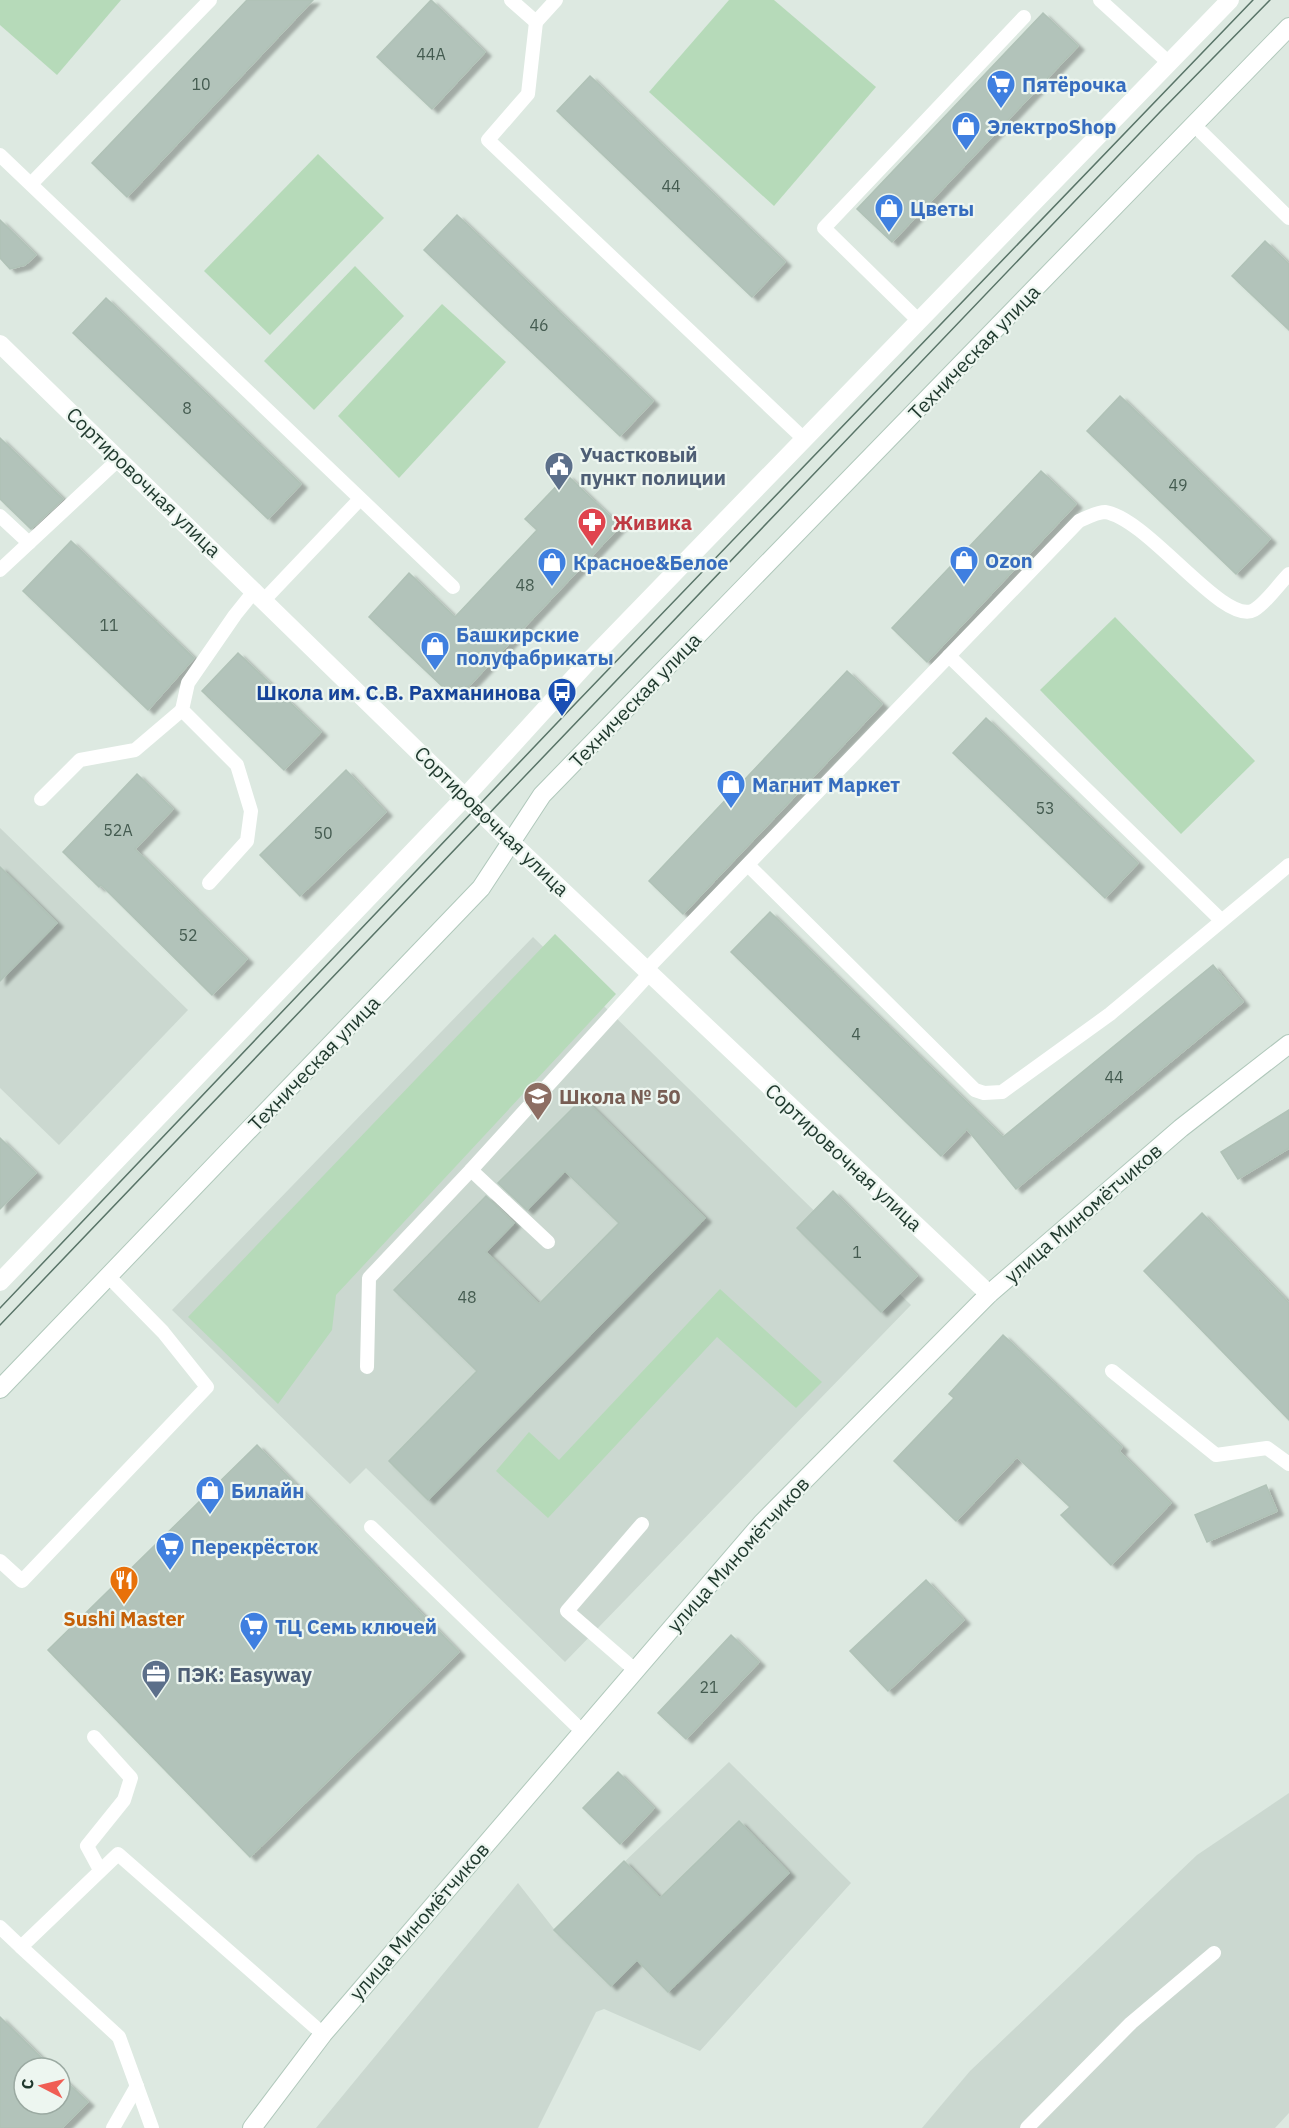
<svg xmlns="http://www.w3.org/2000/svg" width="1289" height="2128" font-family="'IBM Plex Sans',sans-serif">
<style>
.built{fill:#cbd8d0}
.green{fill:#b6dab9}
.building{fill:#b2c3ba;stroke:#b0c2b7;stroke-width:1.5;filter:url(#shadow)}
.lines{fill:none;stroke-linecap:round;stroke-linejoin:round}
.secondary-casing{stroke:#b0c8bb;stroke-width:20}
.lane{stroke:#fff;stroke-width:14}
.street{stroke:#fff;stroke-width:18}
.secondary{stroke:#fff;stroke-width:18}
.tram{stroke:#597468;stroke-width:1.5}
.labels{text-anchor:middle;dominant-baseline:central;stroke-width:4.5;stroke-linejoin:round;paint-order:stroke}
.number-label{font-size:16px;fill:#445b50}
.shop-label{font-size:20px;font-weight:bold;fill:#366cbe;stroke:#edf6f0;text-anchor:start}
.street-label{font-size:20px;fill:#1f382d;stroke:#edf6f0}
.service-label{font-size:20px;font-weight:bold;fill:#4e5e75;stroke:#edf6f0;text-anchor:start}
.health-label{font-size:20px;font-weight:bold;fill:#be3a42;stroke:#edf6f0;text-anchor:start}
.transit-label{font-size:20px;font-weight:bold;fill:#164399;stroke:#edf6f0;text-anchor:end}
.education-label{font-size:20px;font-weight:bold;fill:#785e54;stroke:#edf6f0;text-anchor:start}
.food-label{font-size:20px;font-weight:bold;fill:#c56008;stroke:#edf6f0}
</style>
<defs>
<filter id="shadow"><feDropShadow dx="6" dy="4" stdDeviation="1.5" flood-color="#0004"/></filter>
</defs>
<rect width="100%" height="100%" fill="#dde9e1"/>
<!-- built -->
<g class="built">
<polygon points="0,828 188,1010 59,1145 0,1088"/>
<polygon points="533,937 911,1305 565,1662 366,1468 350,1484 172,1310"/>
<polygon points="729,1762 851,1883 700,2051 604,2009 596,2012 538,2128 316,2128 518,1883 554,1929"/>
<polygon points="1289,1793 1289,2113 1275,2128 922,2128 970,2071 1197,1855"/>
</g>
<!-- green -->
<g class="green">
<polygon points="0,0 121,0 57,75 0,25"/>
<polygon points="729,0 774,0 876,87 774,206 649,92"/>
<polygon points="318,154 384,218 270,335 204,271"/>
<polygon points="355,266 404,316 314,410 264,361"/>
<polygon points="442,304 506,362 399,478 338,416"/>
<polygon points="1115,617 1255,761 1181,834 1040,690"/>
<polygon points="555,934 616,994 336,1295 332,1330 278,1404 188,1317"/>
<polygon points="720,1289 822,1382 796,1408 717,1337 548,1518 496,1471 529,1432 559,1460"/>
</g>
<!-- building -->
<g class="building">
<polygon points="247,0 313,0 127,197 92,163"/>
<polygon points="431,0 485,52 432,109 377,57"/>
<polygon points="1043,13 1078,46 892,242 857,209"/>
<polygon points="590,76 785,262 752,297 557,111"/>
<polygon points="457,215 653,401 620,436 424,250"/>
<polygon points="0,220 36,255 25,265 10,269 0,258"/>
<polygon points="1265,241 1289,264 1289,330 1232,276"/>
<polygon points="106,298 301,484 268,519 73,333"/>
<polygon points="1120,396 1270,539 1236,574 1087,431"/>
<polygon points="0,438 63,499 31,529 0,499"/>
<polygon points="1041,471 1076,504 927,662 892,628"/>
<polygon points="567,475 620,526 466,689 443,687 369,617 409,573 455,617 537,530 525,519"/>
<polygon points="71,541 194,658 148,710 23,591"/>
<polygon points="238,653 321,732 284,770 202,691"/>
<polygon points="847,671 882,704 683,914 649,881"/>
<polygon points="986,718 1138,863 1105,898 953,753"/>
<polygon points="346,770 386,812 300,896 260,855"/>
<polygon points="137,774 173,809 135,849 247,959 212,995 101,885 99,887 63,852"/>
<polygon points="0,867 57,923 0,981"/>
<polygon points="770,912 1003,1137 1213,965 1243,1002 1016,1189 967,1129 941,1156 731,952"/>
<polygon points="583,1098 705,1218 428,1500 389,1461 477,1371 394,1290 486,1196 514,1223 486,1252 539,1304 619,1223 565,1171 527,1210 498,1183"/>
<polygon points="1289,1110 1289,1148 1238,1179 1221,1152"/>
<polygon points="0,1138 36,1173 0,1209"/>
<polygon points="833,1191 917,1276 881,1312 797,1228"/>
<polygon points="1202,1213 1289,1303 1289,1420 1144,1271"/>
<polygon points="1003,1335 1122,1447 1119,1451 1171,1503 1111,1565 1061,1515 1070,1507 1017,1457 956,1521 894,1461 954,1398 949,1394"/>
<polygon points="257,1445 459,1652 250,1857 48,1650"/>
<polygon points="1266,1485 1277,1511 1207,1542 1195,1515"/>
<polygon points="926,1580 964,1620 888,1691 850,1651"/>
<polygon points="731,1635 759,1662 686,1739 658,1713"/>
<polygon points="618,1772 654,1808 620,1844 583,1808"/>
<polygon points="739,1821 789,1873 668,1992 637,1960 611,1986 554,1930 624,1861 660,1898"/>
<polygon points="0,2017 52,2068 24,2068 24,2104 60,2104 60,2076 88,2102 62,2128 0,2128"/>
</g>
<g class="lines">
<!-- secondary casing -->
<g class="secondary-casing">
<g id="secondary">
<polyline points="0,1389 481,888 542,795 1289,27"/>
<polyline points="252,2128 323,2034 762,1523 989,1294 1181,1128 1289,1044"/>
</g>
</g>
<!-- lane -->
<g class="lane">
<polyline points="511,0 536,22 556,0"/>
<polyline points="1100,0 1168,62"/>
<polyline points="536,22 528,94 488,140 804,439"/>
<polyline points="1194,125 1289,218"/>
<polyline points="0,155 453,587"/>
<polyline points="31,184 210,0"/>
<polyline points="919,321 824,228 1024,17"/>
<polyline points="0,516 29,543"/>
<polyline points="0,570 119,459"/>
<polyline points="265,599 360,499"/>
<polyline points="949,656 1221,920"/>
<polyline points="41,799 80,760 135,750 182,710"/>
<polyline points="748,865 975,1090 984,1093 1002,1092 1110,1014 1289,865"/>
<polyline points="209,883 247,841 251,811 237,765 182,710 188,683 235,615 255,590"/>
<path d="M646 970 1079 521C1086 518 1097 512 1105 512 1148 518 1224 627 1254 610 1266 603 1279 584 1289 574"/>
<polyline points="548,1242 471,1170 650,973"/>
<polyline points="367,1367 369,1278 471,1170"/>
<polyline points="1112,1371 1216,1455 1267,1448 1289,1464"/>
<polyline points="371,1527 582,1731"/>
<polyline points="0,1561 22,1581 207,1387 163,1332 109,1277"/>
<polyline points="635,1670 567,1611 642,1524"/>
<polyline points="94,1737 131,1778 124,1800 87,1846 100,1870"/>
<polyline points="0,1927 21,1947"/>
<polyline points="113,2128 137,2086"/>
<polyline points="152,2128 119,2037 21,1947 118,1854 323,2034"/>
<polyline points="1027,2128 1131,2023 1214,1953"/>
</g>
<!-- street -->
<g class="street">
<polyline points="0,344 511,842 989,1294"/>
<polyline points="0,1282 465,797 587,663 1230,0"/>
</g>
<!-- secondary -->
<use href="#secondary" class="secondary"/>
<!-- tram -->
<g class="tram">
<polyline points="0,1308 576,703 1253,0"/>
<polyline points="0,1325 1160,112 1270,0"/>
</g>
</g>
<!-- icons -->
<defs>
<g id="supermarket-pin" transform="scale(1.5)"><path d="M0 17L-7.5 6A9.5 9.5 0 1 1 7.5 6Z" fill="#3f7fe0" stroke="#edf6f0"/><path d="M-6-5.5h2.5l.6 2H6L4.5 2H-2.5L-4.4-4H-6ZM-1.5 3.2a1.3 1.3 0 1 0 .1 0ZM3 3.2a1.3 1.3 0 1 0 .1 0Z" fill="#fff"/></g>
<g id="shop-pin" transform="scale(1.5)"><path d="M0 17L-7.5 6A9.5 9.5 0 1 1 7.5 6Z" fill="#3f7fe0" stroke="#edf6f0"/><path d="M-5-2.5h2.3a2.7 3.5 0 0 1 5.4 0H5L5.5 6h-11ZM-1.5-2.5h3a1.5 2.3 0 0 0-3 0Z" fill="#fff"/></g>
<g id="civic-pin" transform="scale(1.5)"><path d="M0 17L-7.5 6A9.5 9.5 0 1 1 7.5 6Z" fill="#5c6f8a" stroke="#edf6f0"/><path d="M-.6-6.5H3V-4.5H.6V-3L4-1V1h2V6H-6V1h2V-1L-.6-3ZM-1.2 2.5V6h2.4V2.5Z" fill="#fff"/></g>
<g id="pharmacy-pin" transform="scale(1.5)"><path d="M0 17L-7.5 6A9.5 9.5 0 1 1 7.5 6Z" fill="#e0444e" stroke="#edf6f0"/><path d="M-2-6h4v4h4v4h-4v4h-4v-4h-4v-4h4Z" fill="#fff"/></g>
<g id="bus-pin" transform="scale(1.5)"><path d="M0 17L-7.5 6A9.5 9.5 0 1 1 7.5 6Z" fill="#1a4fb4" stroke="#edf6f0"/><path d="M-5-6H5V4H4V6H2V4H-2V6H-4V4H-5ZM-3.5-4V0h7V-4ZM-3.5 1.2v1.5H-2V1.2ZM2 1.2v1.5H3.5V1.2Z" fill="#fff"/></g>
<g id="school-pin" transform="scale(1.5)"><path d="M0 17L-7.5 6A9.5 9.5 0 1 1 7.5 6Z" fill="#8d6e63" stroke="#edf6f0"/><path d="M0-5L7-2L0 1L-7-2ZM-4 1L0 2.5L4 1V4Q0 6-4 4Z" fill="#fff"/></g>
<g id="restaurant-pin" transform="scale(1.5)"><path d="M0 17L-7.5 6A9.5 9.5 0 1 1 7.5 6Z" fill="#e8710a" stroke="#edf6f0"/><path d="M-5-6h1v4h1v-4h1v4h1v-4h1v5L-1.5 .5V6h-2V.5L-5-1ZM5-6V6H3V1.5H1.5Q1.5-4 5-6Z" fill="#fff"/></g>
<g id="office-pin" transform="scale(1.5)"><path d="M0 17L-7.5 6A9.5 9.5 0 1 1 7.5 6Z" fill="#5c6f8a" stroke="#edf6f0"/><path d="M-6-3h4V-5.5h4V-3h4V5H-6ZM-1-4.5V-3h2v-1.5ZM-6 0V1H6V0Z" fill="#fff"/></g>
</defs>
<g fill-rule="evenodd">
<use href="#supermarket-pin" x="1001" y="84"/>
<use href="#shop-pin" x="966" y="126"/>
<use href="#shop-pin" x="889" y="208"/>
<use href="#civic-pin" x="559" y="466"/>
<use href="#pharmacy-pin" x="592" y="522"/>
<use href="#shop-pin" x="964" y="560"/>
<use href="#shop-pin" x="552" y="562"/>
<use href="#shop-pin" x="435" y="646"/>
<use href="#bus-pin" x="562" y="692"/>
<use href="#shop-pin" x="731" y="784"/>
<use href="#school-pin" x="538" y="1096"/>
<use href="#shop-pin" x="210" y="1490"/>
<use href="#supermarket-pin" x="170" y="1546"/>
<use href="#restaurant-pin" x="124" y="1580"/>
<use href="#supermarket-pin" x="254" y="1626"/>
<use href="#office-pin" x="156" y="1674"/>
</g>
<g class="labels">
<!-- number labels -->
<g class="number-label">
<text x="431" y="54">44А</text>
<text x="201" y="84">10</text>
<text x="671" y="186">44</text>
<text x="539" y="325">46</text>
<text x="187" y="408">8</text>
<text x="1178" y="485">49</text>
<text x="525" y="585">48</text>
<text x="109" y="625">11</text>
<text x="1045" y="808">53</text>
<text x="118" y="830">52А</text>
<text x="323" y="833">50</text>
<text x="188" y="935">52</text>
<text x="856" y="1034">4</text>
<text x="1114" y="1077">44</text>
<text x="857" y="1252">1</text>
<text x="467" y="1297">48</text>
<text x="709" y="1687">21</text>
</g>
<!-- shop labels -->
<g class="shop-label">
<text x="1022" y="84">Пятёрочка</text>
<text x="987" y="126">ЭлектроShop</text>
<text x="910" y="208">Цветы</text>
<text x="985" y="560">Ozon</text>
<text x="573" y="562">Красное&amp;Белое</text>
<text x="456" y="634">Башкирские<tspan x="456" dy="23">полуфабрикаты</tspan></text>
<text x="752" y="784">Магнит Маркет</text>
<text x="231" y="1490">Билайн</text>
<text x="191" y="1546">Перекрёсток</text>
<text x="275" y="1626">ТЦ Семь ключей</text>
</g>
<!-- street labels -->
<g class="street-label">
<text transform="translate(974 352) rotate(-46)">Техническая улица</text>
<text transform="translate(144 482) rotate(44)">Сортировочная улица</text>
<text transform="translate(635 700) rotate(-46)">Техническая улица</text>
<text transform="translate(492 821) rotate(44)">Сортировочная улица</text>
<text transform="translate(314 1063) rotate(-46)">Техническая улица</text>
<text transform="translate(844 1157) rotate(43)">Сортировочная улица</text>
<text transform="translate(1083 1213) rotate(-41)">улица Миномётчиков</text>
<text transform="translate(738 1554) rotate(-48)">улица Миномётчиков</text>
<text transform="translate(419 1921) rotate(-49)">улица Миномётчиков</text>
</g>
<!-- service labels -->
<g class="service-label">
<text x="580" y="454">Участковый<tspan x="580" dy="23">пункт полиции</tspan></text>
<text x="177" y="1674">ПЭК: Easyway</text>
</g>
<!-- health labels -->
<g class="health-label">
<text x="613" y="522">Живика</text>
</g>
<!-- transit labels -->
<g class="transit-label">
<text x="541" y="692">Школа им. С.В. Рахманинова</text>
</g>
<!-- education labels -->
<g class="education-label">
<text x="559" y="1096">Школа № 50</text>
</g>
<!-- food labels -->
<g class="food-label">
<text x="124" y="1618">Sushi Master</text>
</g>
</g>
<!-- north arrow -->
<g transform="translate(42 2086) rotate(277)"><circle r="28" fill="#edf6f0" stroke="#9baaa2" stroke-width="1.5"/>
<path d="M0-4.5L10 22L0 15L-10 22Z" fill="#f05e54"/>
<text y="-9" font-size="16" font-weight="bold" text-anchor="middle" fill="#1f382d">С</text>
</g>
</svg>
